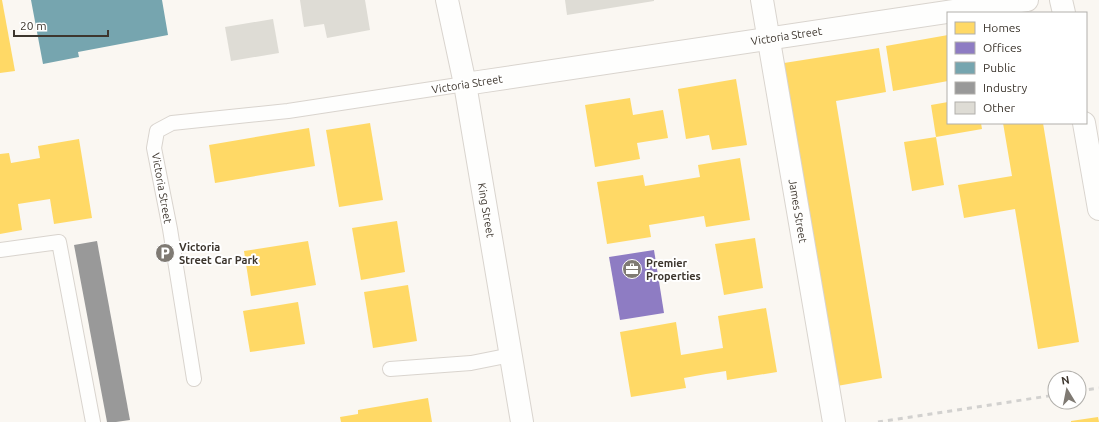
<svg xmlns="http://www.w3.org/2000/svg" width="1099" height="422" font-family="Ubuntu,sans-serif">
<style>
.homes{fill:#ffd966}
.offices{fill:#8e7cc3}
.public{fill:#76a5af}
.industry{fill:#999}
.building{fill:#dedcd5}
.lines{fill:none;stroke-linecap:round;stroke-linejoin:round}
.lane-casing{stroke:#d9d4ce;stroke-width:16}
.street-casing{stroke:#d9d4ce;stroke-width:24}
.lane{stroke:#fefefd;stroke-width:14}
.street{stroke:#fefefd;stroke-width:22}
.rail{stroke:#d2d1cf;stroke-width:3;stroke-dasharray:5 5;stroke-linecap:butt}
.labels{text-anchor:middle;dominant-baseline:central;stroke-width:4;stroke-linejoin:round;paint-order:stroke}
.street-label{font-size:11px;fill:#3d362e;stroke:#fff}
.poi-label{font-size:11px;font-weight:bold;fill:#3d362e;stroke:#fff;text-anchor:start}
</style>
<rect width="100%" height="100%" fill="#faf7f2"/>
<!-- homes -->
<g class="homes">
<polygon points="0,0 2,0 15,71 0,73"/>
<polygon points="948,35 948,81 893,91 886,46"/>
<polygon points="879,48 886,92 836,101 882,378 837,386 784,63"/>
<polygon points="736,79 747,145 712,150 709,135 686,139 678,89"/>
<polygon points="630,98 633,115 663,110 668,138 637,143 640,159 595,167 585,105"/>
<polygon points="948,102 948,123 981,123 982,129 936,137 944,185 912,191 904,142 936,137 931,105"/>
<polygon points="370,123 383,200 339,207 326,130"/>
<polygon points="1003,123 1043,123 1079,342 1038,349 1015,209 964,218 958,185 1012,176"/>
<polygon points="309,128 315,166 215,183 209,145"/>
<polygon points="79,139 92,218 54,224 50,199 18,204 22,230 0,234 0,154 9,153 11,163 40,158 38,146"/>
<polygon points="740,158 750,220 706,227 704,216 649,225 651,237 607,244 597,182 643,175 645,186 700,177 698,165"/>
<polygon points="397,221 405,272 361,280 352,228"/>
<polygon points="755,238 763,288 724,295 715,244"/>
<polygon points="308,241 316,285 251,296 244,251"/>
<polygon points="408,285 417,341 373,348 364,292"/>
<polygon points="298,302 305,344 250,352 243,311"/>
<polygon points="766,308 777,372 727,380 726,371 706,374 684,378 686,388 631,397 620,332 676,322 681,355 723,348 718,316"/>
<polygon points="428,398 432,422 341,422 340,417 358,414 358,410"/>
<polygon points="1098,417 1099,422 1071,422 1071,421"/>
</g>
<!-- offices -->
<polygon class="offices" points="654,250 664,313 620,320 609,257"/>
<!-- public -->
<polygon class="public" points="31,0 162,0 168,35 78,52 79,57 43,64"/>
<!-- industry -->
<polygon class="industry" points="97,241 130,420 116,422 107,422 74,245"/>
<!-- building -->
<g class="building">
<polygon points="300,0 365,0 370,30 327,38 324,24 304,27"/>
<polygon points="565,0 654,0 654,1 567,15"/>
<polygon points="273,19 279,53 231,61 225,27"/>
</g>
<g class="lines">
<!-- lane casing -->
<g class="lane-casing">
<g id="lane">
<polyline points="0,250 59,242 93,422"/>
<polyline points="390,369 471,363 511,355"/>
<polyline points="194,379 170,229 154,148 157,131 172,123 288,111 465,84"/>
</g>
</g>
<!-- street casing -->
<g class="street-casing">
<g id="street">
<path id="s1" d="M447 0 465 84 522 422"/>
<path id="s2" d="M762 0 834 422"/>
<polyline points="1061,0 1064,13"/>
<path id="s3" d="M465 84 1027 0"/>
<polyline points="1084,123 1099,209"/>
</g>
</g>
<!-- lane -->
<use href="#lane" class="lane"/>
<!-- street -->
<use href="#street" class="street"/>
<!-- rail -->
<g class="rail">
<polyline points="1079,391 1099,388"/>
<polyline points="878,422 1055,395"/>
</g>
</g>
<!-- icons -->
<defs>
<g id="parking-disc" transform="scale(1)"><circle r="9.5" fill="#7f7a73" stroke="#fff"/><path d="M-3.5-5.5H1a3.5 3.5 0 0 1 0 7H-1V5.5H-3.5ZM-1-3.4V-.6H.8a1.4 1.4 0 0 0 0-2.8Z" fill="#fff"/></g>
<g id="office-disc" transform="scale(1)"><circle r="9.5" fill="#7f7a73" stroke="#fff"/><path d="M-6-3h4V-5.5h4V-3h4V5H-6ZM-1-4.5V-3h2v-1.5ZM-6 0V1H6V0Z" fill="#fff"/></g>
</defs>
<g fill-rule="evenodd">
<use href="#parking-disc" x="165" y="253"/>
<use href="#office-disc" x="632" y="269"/>
</g>
<g class="labels">
<!-- street labels -->
<g class="street-label">
<text stroke="none"><textPath href="#s3" startOffset="325">Victoria Street</textPath></text>
<text transform="translate(467 84) rotate(-9)">Victoria Street</text>
<text transform="translate(162 188) rotate(80)">Victoria Street</text>
<text stroke="none"><textPath href="#s1" startOffset="214">King Street</textPath></text>
<text stroke="none"><textPath href="#s2" startOffset="214">James Street</textPath></text>
</g>
<!-- poi labels -->
<g class="poi-label">
<text x="179" y="247">Victoria<tspan x="179" dy="13">Street Car Park</tspan></text>
<text x="646" y="263">Premier<tspan x="646" dy="13">Properties</tspan></text>
</g>
</g>
<!-- legend -->
<rect x="947" y="12" width="140" height="112" fill="#ffffff" stroke="#b1afab"/>
<rect x="955" y="22" width="20" height="12" fill="#ffd966" stroke="#b1afab"/>
<text x="983" y="32" font-size="12" fill="#3d362e">Homes</text>
<rect x="955" y="42" width="20" height="12" fill="#8e7cc3" stroke="#b1afab"/>
<text x="983" y="52" font-size="12" fill="#3d362e">Offices</text>
<rect x="955" y="62" width="20" height="12" fill="#76a5af" stroke="#b1afab"/>
<text x="983" y="72" font-size="12" fill="#3d362e">Public</text>
<rect x="955" y="82" width="20" height="12" fill="#999999" stroke="#b1afab"/>
<text x="983" y="92" font-size="12" fill="#3d362e">Industry</text>
<rect x="955" y="102" width="20" height="12" fill="#dedcd5" stroke="#b1afab"/>
<text x="983" y="112" font-size="12" fill="#3d362e">Other</text>
<!-- north arrow -->
<g transform="translate(1067 390) rotate(350)"><circle r="19" fill="#ffffff" stroke="#b1afab"/>
<path d="M0-3L7 15L0 10L-7 15Z" fill="#7f7a73"/>
<text y="-6" font-size="11" font-weight="bold" text-anchor="middle" fill="#3d362e">N</text>
</g>
<!-- scale -->
<path d="M14 30v6h94v-6" fill="none" stroke="#3d362e" stroke-width="2"/>
<text x="20" y="30" font-size="12" fill="#3d362e" stroke="#ffffff" stroke-width="3" paint-order="stroke">20 m</text>
</svg>
